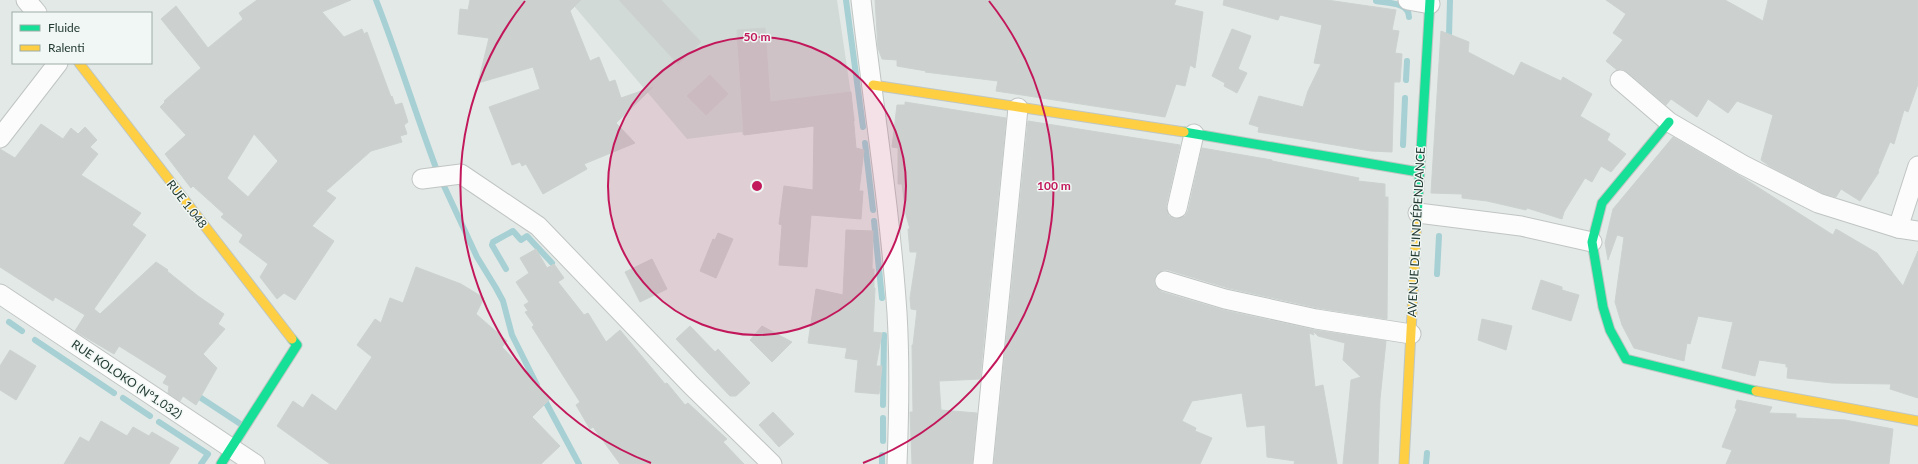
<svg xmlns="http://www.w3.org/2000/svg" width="1918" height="464" font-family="Lato,sans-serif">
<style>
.built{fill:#d1dad6}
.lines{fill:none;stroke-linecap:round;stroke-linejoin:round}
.stream{stroke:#a6d0d4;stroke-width:6}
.building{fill:#ccd1cf;stroke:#ccd2cf;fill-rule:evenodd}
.street-casing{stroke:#c0c5c3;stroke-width:21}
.fast-casing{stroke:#bfc6c3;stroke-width:11}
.slow-casing{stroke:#bfc6c3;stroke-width:11}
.street{stroke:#fbfcfb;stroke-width:19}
.fast{stroke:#16e098;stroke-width:9}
.slow{stroke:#ffcf43;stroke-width:9}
.ring{fill:none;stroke:#c2185b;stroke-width:2}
.labels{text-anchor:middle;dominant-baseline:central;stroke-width:3;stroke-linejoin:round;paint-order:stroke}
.street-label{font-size:12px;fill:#223a32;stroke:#f1f7f4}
.centre{fill:#c2185b;stroke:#f1f7f4;stroke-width:2}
.ring-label{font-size:12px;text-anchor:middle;font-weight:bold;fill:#c2185b;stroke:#f1f7f4;stroke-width:3;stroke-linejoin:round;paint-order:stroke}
</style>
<rect width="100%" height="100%" fill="#e3e9e6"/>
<!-- built -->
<polygon class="built" points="569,0 837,0 855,121 743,135 742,132 687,139"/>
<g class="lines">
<!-- stream -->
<g class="stream">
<path d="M376 0C398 56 415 112 436 168"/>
<polyline points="846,0 863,127"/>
<path d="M1376 1C1387 3 1409 2 1409 17"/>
<polyline points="1449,36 1450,0"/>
<polyline points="1406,80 1407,61"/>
<polyline points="865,143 873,210"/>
<polyline points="1403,145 1405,98"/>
<polyline points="444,186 477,257 496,288 503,301 512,335 537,385"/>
<polyline points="874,221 882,298"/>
<polyline points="506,269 492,245 493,242 513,231 521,240 527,236 552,263"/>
<polyline points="1437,274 1439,236"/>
<polyline points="9,322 22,331"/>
<polyline points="35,340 114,393"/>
<polyline points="195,394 242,425"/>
<polyline points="543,397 579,464"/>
<polyline points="123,398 150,416"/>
<polyline points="883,405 884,335"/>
<polyline points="159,422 208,454 201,464"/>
<polyline points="883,441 883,418"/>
<polyline points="882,464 882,455"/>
<polyline points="1426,464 1427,453"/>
</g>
</g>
<!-- building -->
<g class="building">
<path d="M257 0H351L322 12 344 37 362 29 364 34 367 32 391 97 392 96 395 105 402 103 408 122 404 125 407 134 400 136 402 142 371 151 326 191 336 198 312 226 334 241 295 300 284 293 277 299 260 277 268 264 239 242 243 235 221 217 224 214 193 186 191 188 165 154 186 135 160 107 165 102 164 101 201 68 161 19 176 6 208 48 243 19 239 13ZM254 134 278 161 248 197 227 178Z"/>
<polygon points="470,0 581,0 570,11 590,61 599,57 609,82 615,80 621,98 653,87 616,123 635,143 584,164 587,169 543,194 526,164 522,166 520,162 512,165 489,107 540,89 533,67 478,83 489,38 458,34 460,9 468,10"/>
<polygon points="619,0 661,0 701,42 678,64"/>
<polygon points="875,0 1176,0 1174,5 1203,12 1195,68 1190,65 1185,86 1176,84 1165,117 996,91 998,81 925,72 926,71 897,66 897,60 882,59 878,48"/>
<polygon points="1224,0 1327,0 1396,10 1392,30 1399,31 1395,53 1402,54 1400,82 1394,82 1392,152 1371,151 1258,132 1259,127 1249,124 1259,96 1303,107 1308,91 1321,64 1314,63 1322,25 1280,15 1278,20 1223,5"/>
<polygon points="1606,0 1725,0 1763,21 1768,0 1918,0 1918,84 1908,112 1904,110 1894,144 1890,142 1878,171 1879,172 1860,201 1841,189 1836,197 1822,193 1771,167 1761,160 1773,115 1737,101 1728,113 1708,99 1697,117 1671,99 1666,105 1627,72 1622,69 1617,70 1606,61 1623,40 1613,33 1626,14"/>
<polygon points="765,28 770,102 851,92 856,148 864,150 859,191 863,191 861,219 811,215 807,267 779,265 782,225 779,224 784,186 813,190 814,126 744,135 737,30"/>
<polygon points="1232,29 1251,36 1238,69 1247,73 1237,93 1224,86 1225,83 1212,76"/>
<polygon points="1441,31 1469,42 1468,52 1514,76 1521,62 1561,81 1563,77 1592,94 1580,116 1610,134 1607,140 1626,154 1611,172 1601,166 1592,182 1585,178 1564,212 1562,219 1527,208 1526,210 1487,201 1462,198 1462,194 1431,193"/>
<polygon points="710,75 728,94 706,115 687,96"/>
<polygon points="905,102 1006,118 980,379 939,381 941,410 977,413 972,464 912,464 910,412 913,412 912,345 913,345 917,310 911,309 910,298 917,252 910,252 908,229 910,229 906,215 902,184 898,184 898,148 892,147 897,105 905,105"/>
<polygon points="1028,121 1180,145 1166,206 1169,216 1175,219 1185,216 1188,211 1202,148 1272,160 1272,161 1359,178 1358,181 1385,184 1385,197 1388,197 1388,210 1387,319 1318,308 1228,288 1168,270 1163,270 1158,273 1155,277 1154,283 1157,288 1162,292 1223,310 1314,330 1386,341 1380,399 1378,464 1343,464 1351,380 1361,377 1343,360 1345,343 1318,336 1313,331 1314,335 1309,333 1315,387 1323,385 1337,464 1294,464 1295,461 1267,457 1265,425 1247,427 1242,393 1192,401 1182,421 1196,428 1195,431 1212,438 1200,464 994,464"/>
<polygon points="41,124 63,139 71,128 78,134 85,127 97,140 90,147 98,154 81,175 141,213 132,225 146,235 94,309 100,314 156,262 168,270 167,271 198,296 224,314 218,324 225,329 203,354 217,368 196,405 183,396 180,401 168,393 169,386 163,383 167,376 119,346 114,354 75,331 85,315 55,297 53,301 0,267 0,149 15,158"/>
<polygon points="1673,137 1745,179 1833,235 1836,229 1877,253 1903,286 1918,251 1918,398 1890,389 1891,384 1832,383 1787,378 1788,367 1786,367 1786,364 1759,360 1755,376 1722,368 1733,322 1698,316 1690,344 1687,343 1684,361 1634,348 1622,325 1615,302 1624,237 1617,235 1608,260 1605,243 1613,209"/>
<polygon points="846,230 873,231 872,269 874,269 874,288 875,288 873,332 882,333 876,366 882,366 879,394 855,392 858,360 845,358 847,348 808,343 816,289 843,295"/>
<polygon points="718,233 733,239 716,278 700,271 713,239 715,240"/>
<polygon points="536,249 547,268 554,264 564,278 558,282 584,315 588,313 606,342 620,330 665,384 667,383 685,405 688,403 727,439 723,442 744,464 620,464 593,427 590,429 576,405 580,402 532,327 534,325 525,312 528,311 524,305 529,302 516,282 529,273 520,258"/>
<polygon points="652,259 667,289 640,302 625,272"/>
<polygon points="416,267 461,284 484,298 476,314 507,341 502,347 551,398 532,417 560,446 541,464 330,464 277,426 293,401 303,408 312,394 336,411 372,357 357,345 375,319 381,323 390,298 403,303"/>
<polygon points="1541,280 1562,287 1562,290 1579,295 1571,321 1532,309"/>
<polygon points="1482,319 1512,326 1506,350 1478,340"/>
<polygon points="690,326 715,352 718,349 750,383 736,396 730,396 676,339"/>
<polygon points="762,326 792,342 772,362 750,340"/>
<polygon points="10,350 36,366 16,400 0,390 0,366"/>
<polygon points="1737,400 1772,407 1769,413 1796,414 1796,418 1845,420 1893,429 1889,464 1726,464 1732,450 1722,447 1737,409 1735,408"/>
<polygon points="773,412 794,434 779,447 759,425"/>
<polygon points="101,421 127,436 133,427 149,436 152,432 179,448 169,464 64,464 80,437 89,442"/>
</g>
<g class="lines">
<!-- street casing -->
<g class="street-casing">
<g id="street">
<polyline points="26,0 37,13"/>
<path d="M861 0C873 104 890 208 897 313 900 363 899 414 897 464"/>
<polyline points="1408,0 1430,4"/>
<polyline points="1620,80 1669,122 1743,165 1818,203 1898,228 1918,231"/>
<polyline points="0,138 58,63"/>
<polyline points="422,179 461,174 538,226 691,385 772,464"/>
<polyline points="1177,208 1194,134"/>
<polyline points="1418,213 1521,226 1592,242"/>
<polyline points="1898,228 1918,166"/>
<polyline points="1165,281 1225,299 1316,319 1411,334"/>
<polyline points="0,294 255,464"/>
<polyline points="983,464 1018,108"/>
</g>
</g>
<!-- fast casing -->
<g class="fast-casing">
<g id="fast">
<polyline points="1669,122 1602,203 1592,242 1603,307 1610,330 1626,359 1756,391"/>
<polyline points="1184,132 1419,172"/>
<polyline points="1417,218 1430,0"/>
<polyline points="221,464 297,345 292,339"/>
</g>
</g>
<!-- slow casing -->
<g class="slow-casing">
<g id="slow">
<polyline points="79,63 292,339"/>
<polyline points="873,85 1184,132"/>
<polyline points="1756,391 1918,421"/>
<polyline points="1404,464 1417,218"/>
</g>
</g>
<!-- street -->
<use href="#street" class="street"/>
<!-- fast -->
<use href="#fast" class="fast"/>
<!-- slow -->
<use href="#slow" class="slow"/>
</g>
<!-- distance rings -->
<circle cx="757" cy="186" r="149" fill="#c2185b" fill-opacity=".12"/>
<g class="ring">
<circle cx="757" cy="186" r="149"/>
<path d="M651 463A297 297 0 0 1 525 1M989 1A297 297 0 0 1 863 463"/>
</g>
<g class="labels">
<!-- street labels -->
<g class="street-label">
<text transform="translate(187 204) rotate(52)">RUE 1.048</text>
<text transform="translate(1416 232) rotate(-87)">AVENUE DE L'INDÉPENDANCE</text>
<text transform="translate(127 379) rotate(34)">RUE KOLOKO (N°1.032)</text>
</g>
</g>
<circle cx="757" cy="186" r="6" class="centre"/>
<g class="ring-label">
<text x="757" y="41">50 m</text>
<text x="1054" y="190">100 m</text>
</g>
<!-- legend -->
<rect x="12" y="12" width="140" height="52" fill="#f1f7f4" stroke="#9eaba6"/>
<rect x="20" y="25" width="20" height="6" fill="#16e098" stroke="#9eaba6"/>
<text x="48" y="32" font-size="12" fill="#223a32">Fluide</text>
<rect x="20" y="45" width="20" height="6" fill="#ffcf43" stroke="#9eaba6"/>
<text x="48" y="52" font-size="12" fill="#223a32">Ralenti</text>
</svg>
